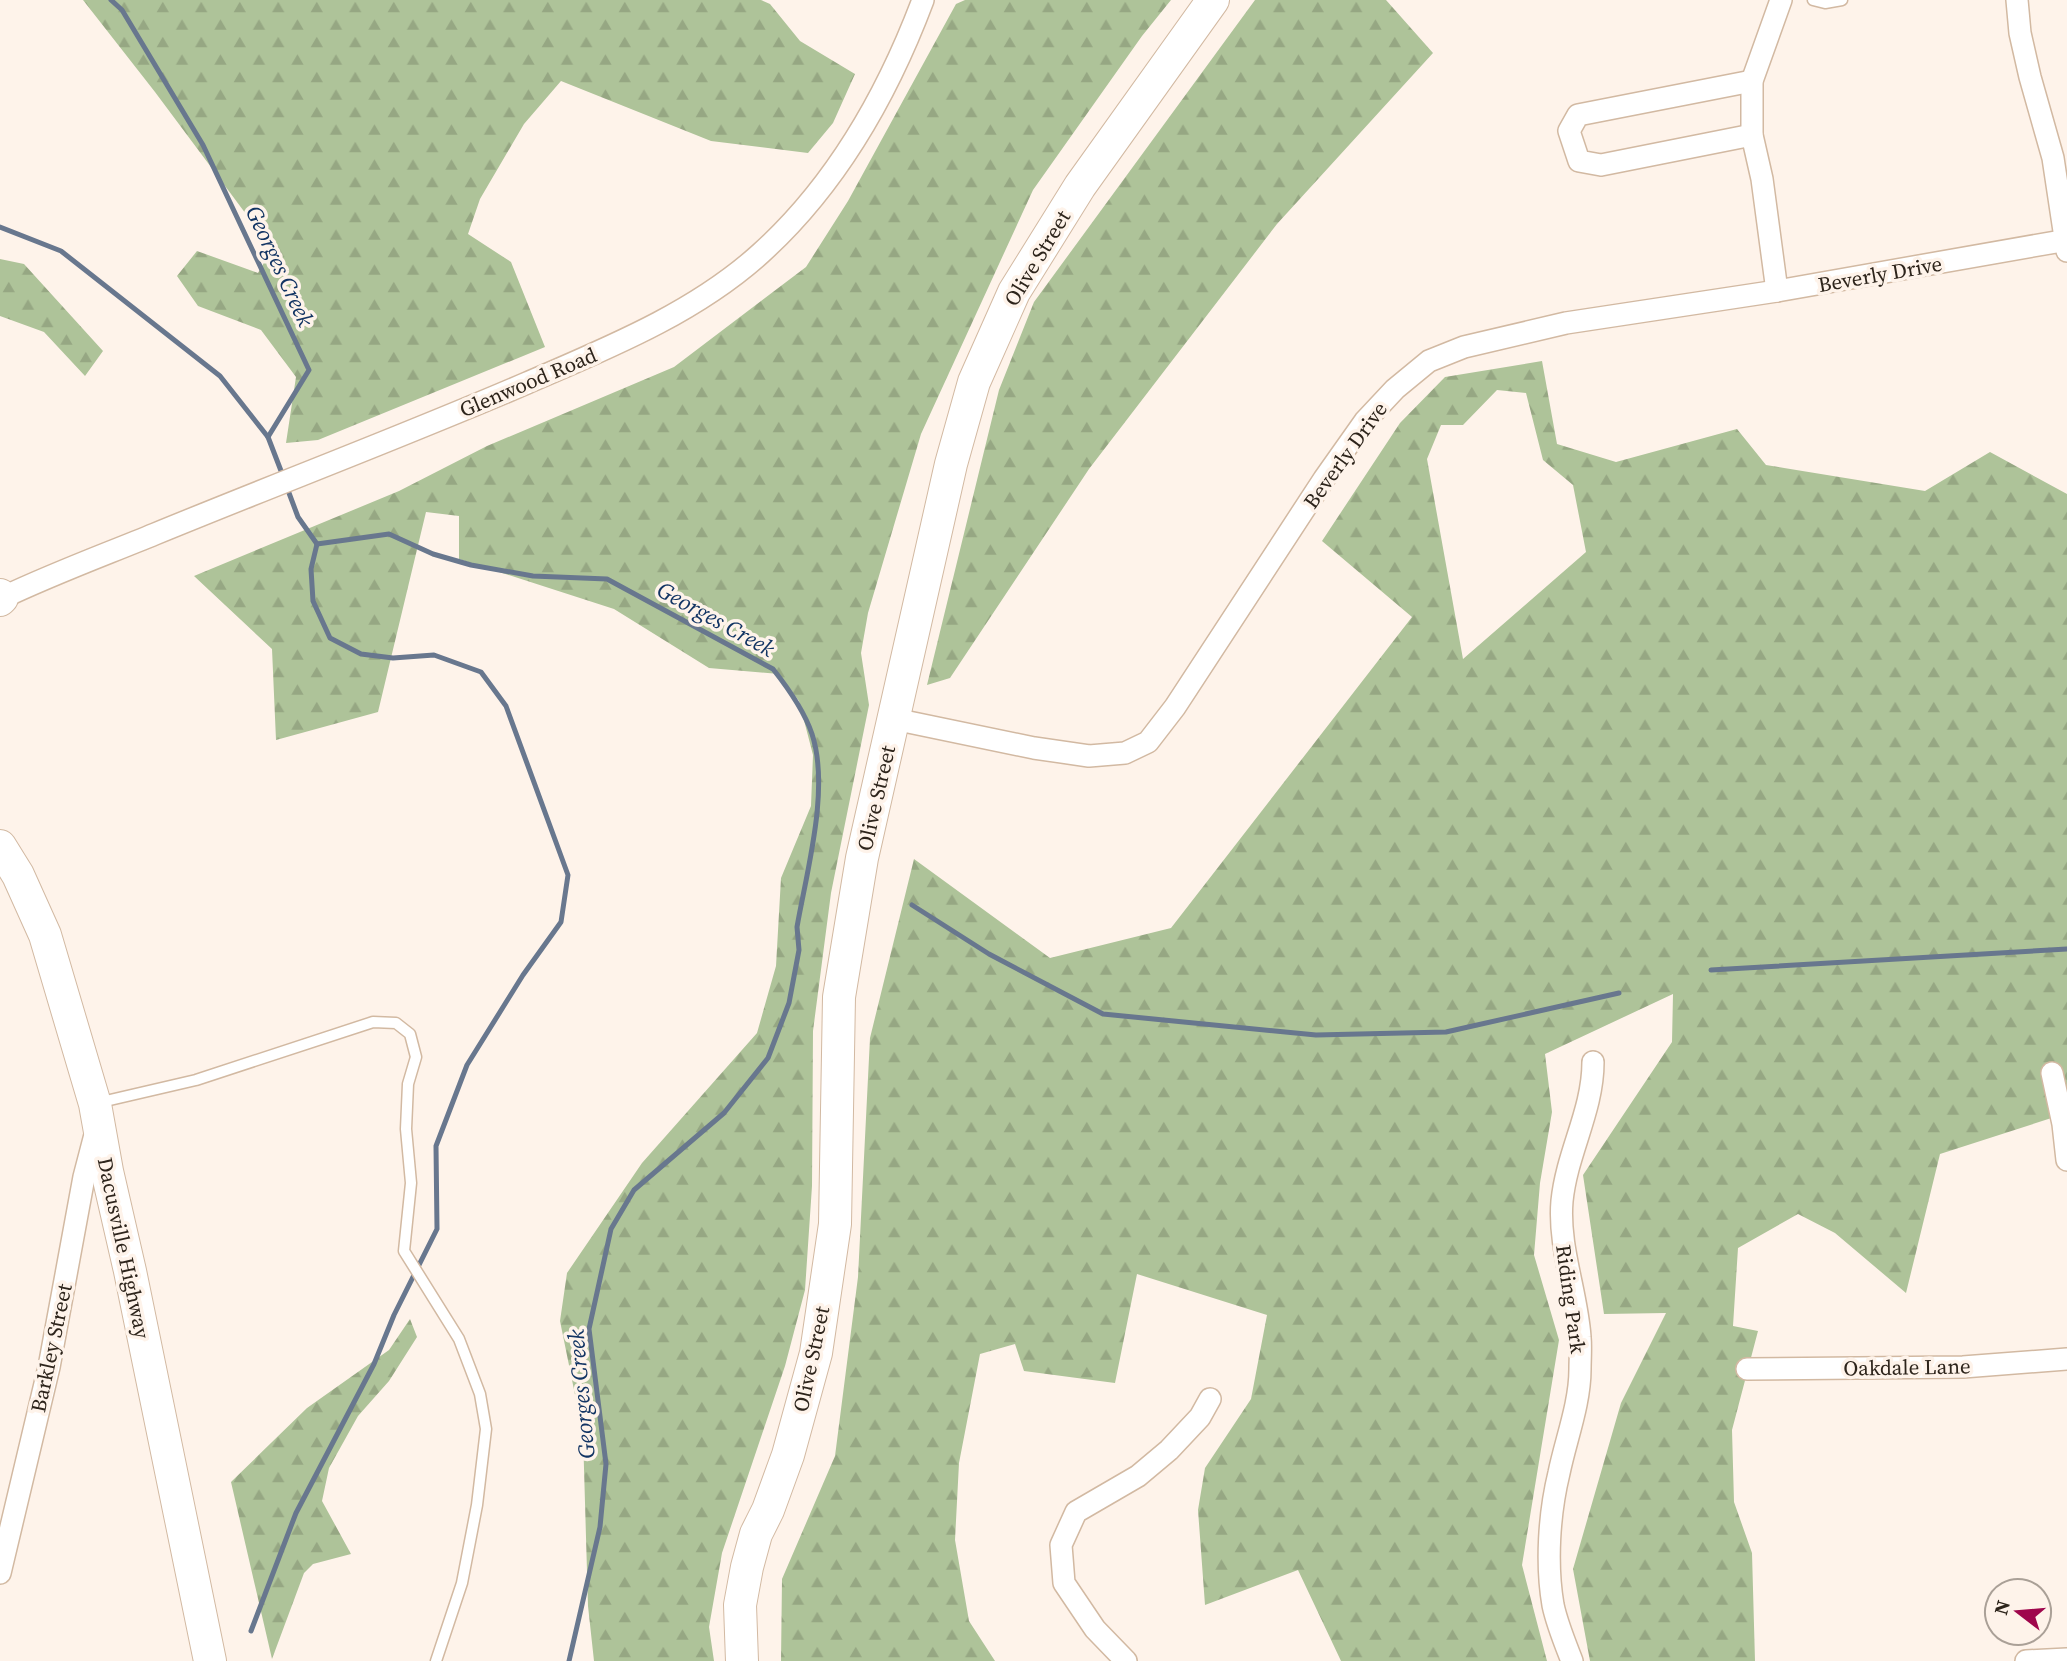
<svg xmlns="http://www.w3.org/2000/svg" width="2067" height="1661" font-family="'Source Serif 4',serif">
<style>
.forest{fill:url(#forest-firs);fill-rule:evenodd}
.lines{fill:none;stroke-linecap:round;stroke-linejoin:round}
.stream{stroke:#68778e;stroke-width:5}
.lane-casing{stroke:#d2b9a2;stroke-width:13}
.street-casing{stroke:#d2b9a2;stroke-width:24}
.secondary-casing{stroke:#d2b9a2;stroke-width:34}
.lane{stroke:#fff;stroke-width:10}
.street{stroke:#fff;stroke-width:21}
.secondary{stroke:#fff;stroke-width:32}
.labels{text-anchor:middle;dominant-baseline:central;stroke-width:7;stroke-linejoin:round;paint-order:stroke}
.street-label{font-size:21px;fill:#2d241b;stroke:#fef3ea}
.water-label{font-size:23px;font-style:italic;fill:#123463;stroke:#fef3ea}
</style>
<defs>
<pattern id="forest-firs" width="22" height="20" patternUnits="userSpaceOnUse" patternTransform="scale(1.75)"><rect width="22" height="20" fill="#aec399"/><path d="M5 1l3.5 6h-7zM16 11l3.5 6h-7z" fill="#96a783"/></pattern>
</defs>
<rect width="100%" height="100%" fill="#fef3ea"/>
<!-- forest -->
<g class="forest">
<polygon points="83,0 761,0 770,4 800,41 855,74 833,123 808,153 711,141 561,81 524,124 480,199 468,234 511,262 545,347 318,440 286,443 296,377 261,330 198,306 177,276 197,251 258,273 272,249 155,92"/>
<polygon points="965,0 1171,0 1142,36 1033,190 921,434 868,613 861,653 869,705 831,893 813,1031 812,1186 805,1290 785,1366 722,1553 709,1627 714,1661 594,1661 588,1606 583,1434 560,1321 567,1273 642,1163 757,1033 776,966 781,878 811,806 813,755 799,701 779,674 709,668 614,609 459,559 459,516 426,512 378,712 276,740 272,649 194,576 399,491 487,446 674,367 806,267 848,201 956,4"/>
<polygon points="1255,0 1386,0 1433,53 1277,224 1089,469 950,678 927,685 999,390 1034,302"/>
<polygon points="0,259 24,264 103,351 85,376 44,332 0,316"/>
<path d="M1542 361 1557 444 1616 462 1737 429 1766 465 1925 491 1990 452 2067 494V1113L1940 1154 1906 1293 1835 1233 1798 1214 1738 1248 1733 1326 1758 1331 1732 1430 1734 1502 1752 1553 1755 1661H1590L1573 1569 1621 1403 1666 1313 1604 1314 1583 1175 1672 1042 1673 994 1545 1054 1552 1112 1540 1183 1534 1255 1559 1340 1522 1565 1547 1661H1341L1298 1570 1205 1605 1198 1510 1205 1468 1251 1399 1267 1315 1137 1274 1115 1383 1024 1371 1015 1344 980 1354 959 1463 955 1540 969 1621 995 1661H781L782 1579 835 1456 858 1277 870 1038 914 859 1050 958 1171 928 1412 617 1322 541 1400 423 1445 377ZM1497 390 1526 393 1543 460 1573 485 1586 552 1463 659 1427 459 1441 425H1463Z"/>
<polygon points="410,1319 417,1337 389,1381 358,1416 329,1468 322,1501 351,1554 313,1564 304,1573 272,1659 231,1482 307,1408 389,1350"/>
</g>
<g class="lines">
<!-- stream -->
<g class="stream">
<polyline points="111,0 122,10 203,145 309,370 268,437"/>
<polyline points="0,227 61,251 220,376 268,437 283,476"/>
<polyline points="286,485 298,517 317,544"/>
<path d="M317 544 389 534 433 554 471 565 533 576 607 579 773 669C788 688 804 710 812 734 830 789 807 870 797 927L799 950 789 1003 768 1058 724 1113 634 1190 611 1229 589 1329 606 1464 600 1527 569 1661"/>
<polyline points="912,905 989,954 1103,1014 1316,1035 1446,1032 1619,993"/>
<polyline points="1711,970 2067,949"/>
<polyline points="251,1631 296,1513 374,1364 394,1315 437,1229 436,1146 467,1065 523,975 561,922 568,875 506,706 481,672 434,655 393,658 361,654 330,638 313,601 311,569 317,544"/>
</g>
<!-- lane casing -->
<g class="lane-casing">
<g id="lane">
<polyline points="1813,0 1825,3 1842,0"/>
<polyline points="97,1103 196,1080 373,1022 396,1023 410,1034 416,1057 408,1084 406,1129 411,1183 404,1251 459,1339 480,1394 486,1429 477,1505 462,1583 436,1661"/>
</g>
</g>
<!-- street casing -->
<g class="street-casing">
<g id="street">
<polyline points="2017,0 2020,33 2030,77 2053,158 2067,251"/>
<polyline points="1752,135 1601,165 1579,161 1569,131 1578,115 1752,81"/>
<polyline points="1777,291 1762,179 1752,135 1752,81 1781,0"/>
<path d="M2 598C52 574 104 555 155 534 279 483 404 436 527 383 608 348 695 313 761 253 836 185 888 93 923 0"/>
<polyline points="894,719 1034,748 1089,756 1125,753 1148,742 1175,707 1324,479 1365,421 1395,389 1429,361 1464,347 1566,323 1777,291 2067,240"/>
<polyline points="2052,1073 2063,1124 2067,1160"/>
<polyline points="1747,1369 1963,1367 2067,1359"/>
<polyline points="0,1573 49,1367 84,1177 96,1131"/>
<polyline points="1126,1661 1095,1629 1064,1583 1061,1545 1076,1512 1138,1476 1169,1450 1200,1417 1210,1399"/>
<path d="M1572 1661C1565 1643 1557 1624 1553 1605 1546 1564 1549 1514 1559 1473 1566 1439 1580 1404 1580 1369 1580 1359 1581 1348 1580 1337 1577 1292 1558 1247 1562 1201 1567 1152 1593 1111 1593 1062"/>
<polyline points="2026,1661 2067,1659"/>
</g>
</g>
<!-- secondary casing -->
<g class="secondary-casing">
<g id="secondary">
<polyline points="0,595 2,598 0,600"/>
<polyline points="0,846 18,875 45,935 95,1104 107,1171 130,1271 210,1661"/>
<polyline points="742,1661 740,1605 747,1567 756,1534 768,1510 788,1455 816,1353 835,1224 839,997 862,858 951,464 974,382 1014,292 1080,186 1213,0"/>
</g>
</g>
<!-- lane -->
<use href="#lane" class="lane"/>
<!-- street -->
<use href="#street" class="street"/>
<!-- secondary -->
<use href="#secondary" class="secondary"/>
</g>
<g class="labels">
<!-- street labels -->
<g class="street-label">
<text transform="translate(1037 258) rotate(-59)">Olive Street</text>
<text transform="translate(1880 274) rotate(-10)">Beverly Drive</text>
<text transform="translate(528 382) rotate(-23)">Glenwood Road</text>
<text transform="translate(1345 455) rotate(-54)">Beverly Drive</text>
<text transform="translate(876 798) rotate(-77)">Olive Street</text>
<text transform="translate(124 1248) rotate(78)">Dacusville Highway</text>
<text transform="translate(1571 1299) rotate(82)">Riding Park</text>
<text transform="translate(51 1348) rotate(-78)">Barkley Street</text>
<text transform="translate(811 1359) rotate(-78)">Olive Street</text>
<text transform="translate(1907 1367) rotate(-1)">Oakdale Lane</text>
</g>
<!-- water labels -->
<g class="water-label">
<text transform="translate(280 266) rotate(65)">Georges Creek</text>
<text transform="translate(716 619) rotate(29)">Georges Creek</text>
<text transform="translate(581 1394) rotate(-95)">Georges Creek</text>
</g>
</g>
<!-- north arrow -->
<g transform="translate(2018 1612) rotate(286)"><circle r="33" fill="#fef3ea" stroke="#aaa097" stroke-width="2"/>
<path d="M0-5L12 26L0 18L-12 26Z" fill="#9f064c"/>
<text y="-10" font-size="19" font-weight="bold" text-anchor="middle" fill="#2d241b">N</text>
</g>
</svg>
